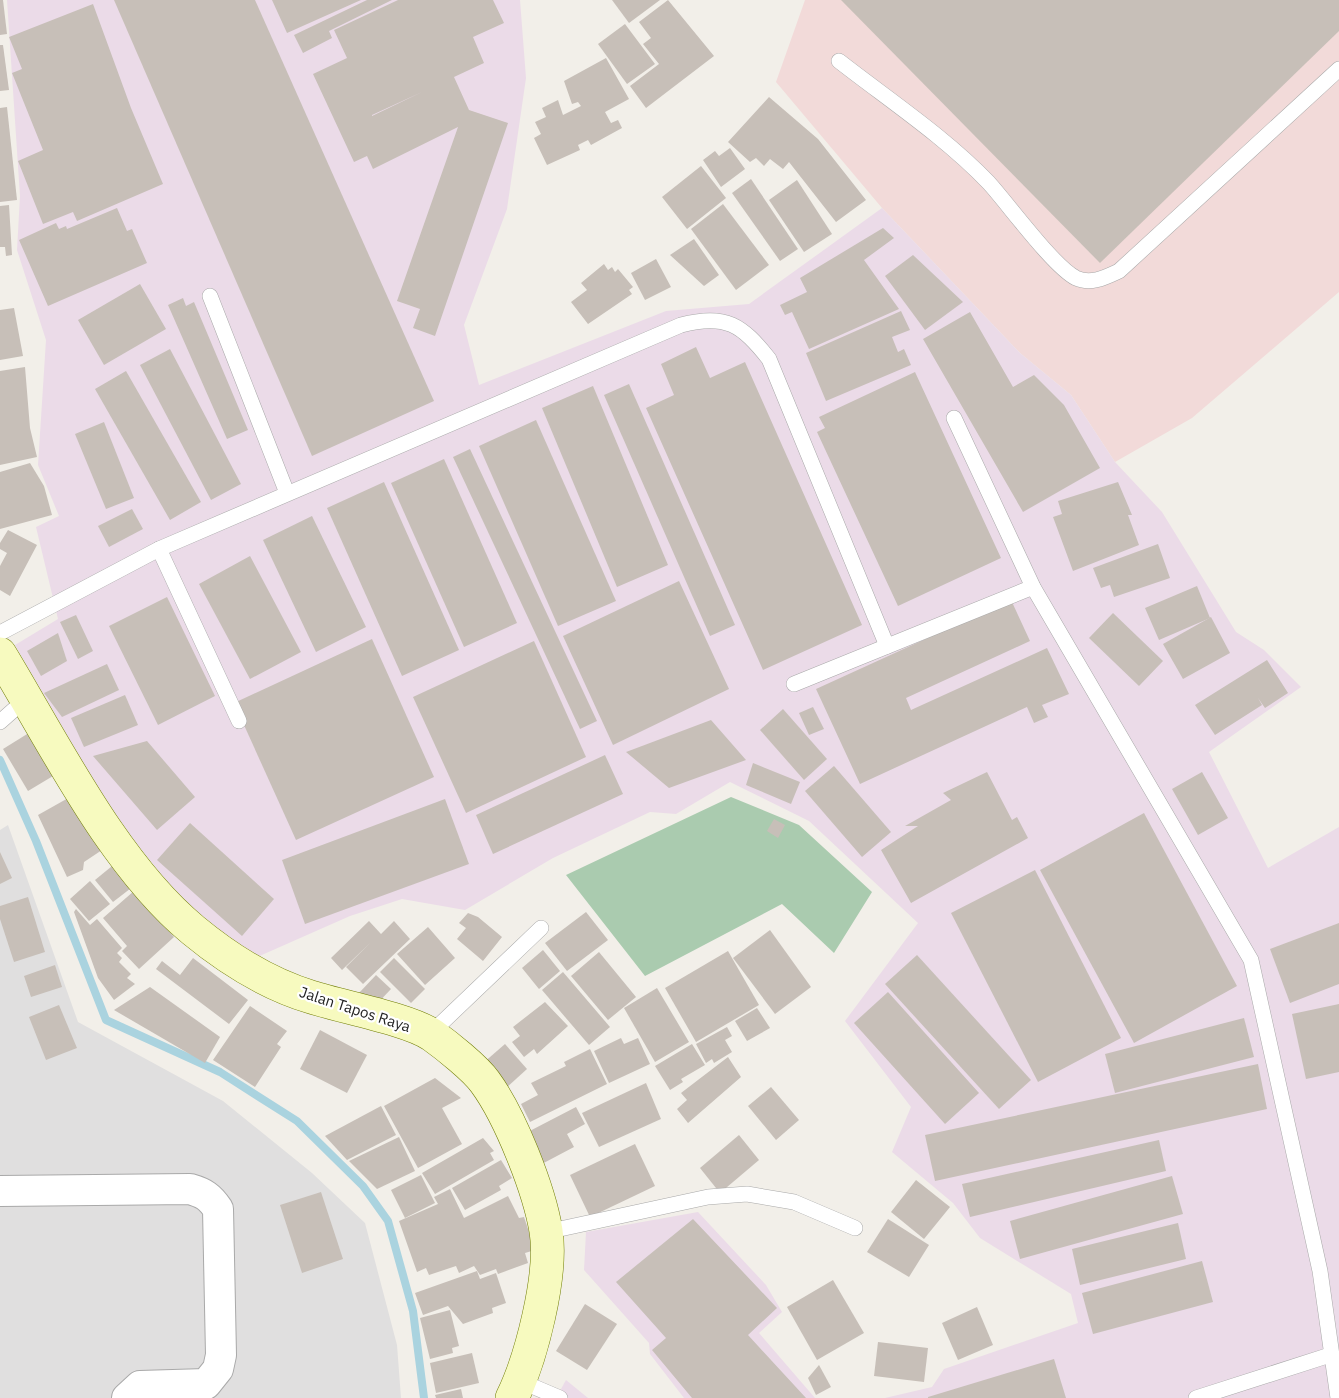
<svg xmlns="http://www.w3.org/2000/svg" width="1339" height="1398" font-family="'IBM Plex Sans',sans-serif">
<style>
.residential{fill:#e0dfdf}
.commercial{fill:#f2dad9}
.industrial{fill:#ebdbe8}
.cemetery{fill:#aacbaf}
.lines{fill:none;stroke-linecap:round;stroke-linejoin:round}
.stream{stroke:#aad3df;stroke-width:8}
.building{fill:#c7bfb8;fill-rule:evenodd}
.service-casing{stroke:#a9a9a9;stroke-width:16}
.minor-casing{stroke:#a9a9a9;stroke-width:32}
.secondary-casing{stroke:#707d05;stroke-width:34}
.service{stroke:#fff;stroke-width:15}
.minor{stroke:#fff;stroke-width:30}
.secondary{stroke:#f7fabf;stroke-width:33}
.labels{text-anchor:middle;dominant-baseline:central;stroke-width:4.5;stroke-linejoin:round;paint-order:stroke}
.street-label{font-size:15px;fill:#222;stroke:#fff}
</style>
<rect width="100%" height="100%" fill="#f2efe9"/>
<!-- residential -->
<polygon class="residential" points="8,825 78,1022 223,1101 312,1173 365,1223 397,1345 401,1398 0,1398 0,830"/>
<!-- commercial -->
<polygon class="commercial" points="805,0 1339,0 1339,292 1192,418 1115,462 1071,395 1020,353 882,208 776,82"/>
<!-- industrial -->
<g class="industrial">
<polygon points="7,0 520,0 526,78 507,209 464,325 479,385 666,311 749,304 882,208 1020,353 1071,395 1115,462 1162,512 1236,632 1264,650 1301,687 1209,752 1268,868 1339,827 1339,1398 885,1398 932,1387 944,1369 1078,1323 1071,1294 980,1238 953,1203 892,1152 911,1107 845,1021 918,923 809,821 730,782 676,814 650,812 553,858 465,910 402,899 350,916 255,958 180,898 133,839 95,784 15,645 58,619 36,527 59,516 38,465 46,340 17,250 20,196"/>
<polygon points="698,1212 766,1285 782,1312 759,1333 815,1398 684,1398 650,1354 649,1343 584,1270 586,1232"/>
<polygon points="566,1380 588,1398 556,1398"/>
</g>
<!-- cemetery -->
<polygon class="cemetery" points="731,797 799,825 872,892 834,953 782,904 645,976 566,875"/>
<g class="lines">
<!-- stream -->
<polyline class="stream" points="0,760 36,841 106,1020 220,1072 297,1121 363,1186 388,1221 413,1311 424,1398"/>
</g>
<!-- building -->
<g class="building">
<polygon points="0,0 3,0 7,34 0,35"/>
<polygon points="114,0 255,0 434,401 312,456"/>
<polygon points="272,0 361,0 287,33"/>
<polygon points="367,0 392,0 329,31 332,38 303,53 294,35"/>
<path d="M398 0H493L504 23 473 37 484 63 454 77 469 110 508 123 435 336 413 328 420 309 397 301 458 127 373 169 367 156 354 162 313 74 347 58 334 30ZM422 92 372 116V115Z"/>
<polygon points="612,0 660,0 629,23"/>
<polygon points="668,0 714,56 646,108 630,86 659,64 643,44 651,38 639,22"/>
<polygon points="841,0 1339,0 1339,31 1100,263"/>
<polygon points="93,4 131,108 163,184 77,221 73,212 43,224 18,161 43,150 12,73 22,69 9,37"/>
<polygon points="625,24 655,64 627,84 598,44"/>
<polygon points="0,45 3,45 9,90 0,91"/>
<polygon points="606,58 629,99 605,112 611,123 618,120 622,128 591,145 588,140 578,145 580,150 547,165 534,138 541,134 535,122 546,117 542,108 558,100 563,115 581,106 578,102 572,104 564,81"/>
<polygon points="769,97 818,139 866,200 836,222 789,162 783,169 770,159 764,166 756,158 750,162 728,142"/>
<polygon points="7,107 17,200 0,202 0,108"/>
<polygon points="730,148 745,169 721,187 703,160 715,151 719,156"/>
<polygon points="701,166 726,198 687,229 662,197"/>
<polygon points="751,179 798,249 780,261 732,193"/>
<polygon points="797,180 832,234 804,252 769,200"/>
<polygon points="723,204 769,265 736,290 691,229"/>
<polygon points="9,205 12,255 6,256 5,247 0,247 0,206"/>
<polygon points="117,208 127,231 132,229 147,263 48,306 19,240 56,223 59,229 66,226 67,229"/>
<polygon points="883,228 894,238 864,260 899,309 809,349 792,312 785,315 780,305 807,292 800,278"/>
<polygon points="694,239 719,275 704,286 670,255"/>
<polygon points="913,255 963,302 925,330 885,276"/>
<polygon points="656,259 671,287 645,300 631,273"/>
<polygon points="604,264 608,270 612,267 615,272 618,269 633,287 629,290 632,294 588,324 571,302 587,290 581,283"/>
<polygon points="140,284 166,329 104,365 78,320"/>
<polygon points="183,298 186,306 194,302 248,430 227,439 168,305"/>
<polygon points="14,308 23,356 0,360 0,310"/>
<polygon points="901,311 910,330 892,337 898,352 904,349 911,365 826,401 806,353"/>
<polygon points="970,312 1013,387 1034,375 1064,405 1100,468 1023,512 923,339"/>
<polygon points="696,347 710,378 745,362 862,625 763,670 646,408 674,395 661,364"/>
<polygon points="170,349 241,484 211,500 140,365"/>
<polygon points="25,367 30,428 37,457 0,465 0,371"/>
<polygon points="126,371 201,502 170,520 95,389"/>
<polygon points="915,372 1001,558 898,606 817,432 825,428 819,417"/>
<polygon points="629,384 735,625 710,636 604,395"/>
<polygon points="593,386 668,565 617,587 542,408"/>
<polygon points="536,420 616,601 558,626 479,446"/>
<polygon points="104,422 134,498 106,509 75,434"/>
<polygon points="470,449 597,721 580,729 453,457"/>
<polygon points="444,459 517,623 464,647 391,483"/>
<polygon points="30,463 44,486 52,515 0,529 0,472"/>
<polygon points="384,482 459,650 402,676 327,508"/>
<polygon points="1118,482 1132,515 1128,515 1139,545 1073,571 1053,517 1062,514 1058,501"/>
<polygon points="132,509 143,529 109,547 98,526"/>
<polygon points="312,516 366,627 316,652 263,540"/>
<polygon points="8,530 37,545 10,596 0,590 0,566 7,553 0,549 0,543"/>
<polygon points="1158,544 1170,578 1114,597 1110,585 1101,588 1093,568"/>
<polygon points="250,556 301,652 250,679 199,584"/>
<polygon points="679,581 729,689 613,745 563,636"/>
<polygon points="1197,586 1210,618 1159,640 1145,608"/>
<polygon points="167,597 215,696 158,725 109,626"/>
<polygon points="1011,600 1030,641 906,698 911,710 1047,648 1069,694 1042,705 1048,717 1034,723 1027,707 860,784 816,689"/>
<polygon points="1113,613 1163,661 1139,686 1089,638"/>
<polygon points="76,615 93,651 78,659 60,622"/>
<polygon points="1211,617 1230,653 1183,679 1163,644"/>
<polygon points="58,633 67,661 41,676 27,651"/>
<polygon points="372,639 434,777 296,840 234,703"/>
<polygon points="534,641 586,757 466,813 413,697"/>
<polygon points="1267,660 1288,693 1265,708 1258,698 1262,705 1215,735 1195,705"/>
<polygon points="107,664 119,690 62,717 44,693"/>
<polygon points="125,695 138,725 84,747 71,718"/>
<polygon points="813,707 824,729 809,735 799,713"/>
<polygon points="783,709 827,759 804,780 760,730"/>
<polygon points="711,720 746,760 669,788 626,752"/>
<polygon points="32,731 58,773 28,791 3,749"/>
<polygon points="147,741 195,797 157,830 93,756"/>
<polygon points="605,755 623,794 493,854 476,815"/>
<polygon points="753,763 800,782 791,804 746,785"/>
<polygon points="834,766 891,832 862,857 805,791"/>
<polygon points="987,772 1012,820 1017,817 1028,838 911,903 881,850 918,826 905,826 951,800 943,793"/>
<polygon points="1202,772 1228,818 1198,835 1172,789"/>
<polygon points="70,797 102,850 84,862 83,870 67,877 38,815"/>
<polygon points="445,799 469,864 305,924 282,860"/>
<polygon points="1144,813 1237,986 1134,1043 1040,870"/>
<polygon points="774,819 785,825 778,838 767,831"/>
<polygon points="190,823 274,899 242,936 157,860"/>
<polygon points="0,852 12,878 0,884"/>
<polygon points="117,862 135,885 113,902 95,880"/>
<polygon points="1035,870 1121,1038 1038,1082 951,913"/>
<polygon points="90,881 110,904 89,921 70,899"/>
<polygon points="134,891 174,937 139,969 122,951 127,946 103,918"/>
<polygon points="28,897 45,952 14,962 0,919 0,906"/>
<polygon points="76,909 90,925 97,919 122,948 117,953 122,958 119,962 131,974 127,978 135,984 114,1000 98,978 74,912"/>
<polygon points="586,912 608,940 567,971 545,943"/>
<polygon points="468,913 478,917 502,937 483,961 457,939 466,928 459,923"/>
<polygon points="369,921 381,934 394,921 410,939 363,984 346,967 370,943 342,970 331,958"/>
<polygon points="1339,923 1339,984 1290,1003 1270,949"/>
<polygon points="428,927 455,958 425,985 397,954"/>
<polygon points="770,930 811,987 775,1014 733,958"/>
<polygon points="543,950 560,971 539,989 522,968"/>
<polygon points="728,951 759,1005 696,1042 665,988"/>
<polygon points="599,952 636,997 608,1020 571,976"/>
<polygon points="917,955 1031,1080 999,1109 885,984"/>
<polygon points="193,958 248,1000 229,1024 156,969 162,961 180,975"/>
<polygon points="394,958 425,989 411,1003 380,972"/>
<polygon points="55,965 62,987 31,997 24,976"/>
<polygon points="563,972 610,1027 589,1045 542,990"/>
<polygon points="376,975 391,989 374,1007 359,993"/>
<polygon points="150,987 220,1037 205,1063 114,1010"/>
<polygon points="657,988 689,1042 655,1062 624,1008"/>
<polygon points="888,992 979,1093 945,1124 854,1023"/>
<polygon points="545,1002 568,1026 537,1054 534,1049 524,1057 512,1042 520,1036 513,1027"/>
<polygon points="1339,1004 1339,1072 1306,1079 1292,1014"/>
<polygon points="59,1005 77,1048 46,1060 29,1017"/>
<polygon points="250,1006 287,1031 277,1044 281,1047 255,1087 213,1060"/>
<polygon points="757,1008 770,1028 747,1041 735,1021"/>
<polygon points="1244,1018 1254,1057 1115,1093 1105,1054"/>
<polygon points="727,1027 732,1036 725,1040 732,1052 714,1063 712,1059 706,1063 696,1044"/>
<polygon points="320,1030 367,1055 347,1093 300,1069"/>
<polygon points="621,1038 624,1044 638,1038 650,1064 609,1083 594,1051"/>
<polygon points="505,1044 527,1069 505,1089 482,1064"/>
<polygon points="692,1044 705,1065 681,1079 683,1082 670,1090 655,1066"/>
<polygon points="590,1049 607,1084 530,1122 521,1104 538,1095 531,1083 566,1066 564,1062"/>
<polygon points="728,1057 741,1077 688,1123 677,1109 687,1100 681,1093"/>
<polygon points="1258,1064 1267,1109 935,1181 925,1135"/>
<polygon points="435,1078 461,1098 442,1108 462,1144 418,1168 384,1106"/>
<polygon points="646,1083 661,1119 599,1147 582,1113"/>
<polygon points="771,1087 799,1120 776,1140 748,1106"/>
<polygon points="381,1106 396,1135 347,1160 325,1136"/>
<polygon points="576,1107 585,1124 567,1134 574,1147 538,1166 522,1135"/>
<polygon points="739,1135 759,1160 720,1193 700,1168"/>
<polygon points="399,1137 415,1171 377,1189 349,1161"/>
<polygon points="483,1138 494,1151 490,1153 494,1160 435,1194 422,1173"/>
<polygon points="1159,1140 1166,1171 970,1217 962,1184"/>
<polygon points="635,1144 655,1186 590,1217 570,1175"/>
<polygon points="501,1160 512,1178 499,1186 501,1190 465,1210 452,1188"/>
<polygon points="421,1175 435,1203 405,1218 391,1190"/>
<polygon points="1172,1176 1183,1214 1020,1259 1010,1221"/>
<polygon points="916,1180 950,1207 924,1239 891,1212"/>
<polygon points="450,1189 464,1218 508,1196 519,1218 524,1217 535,1250 525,1253 528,1263 498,1274 496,1269 480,1275 474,1266 459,1273 456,1266 429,1275 426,1268 417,1272 399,1221 438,1204 434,1197"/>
<polygon points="321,1192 343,1259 302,1273 280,1205"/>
<polygon points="693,1219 777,1308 748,1335 806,1398 692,1398 652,1350 666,1338 616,1282"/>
<polygon points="888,1219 929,1245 909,1277 867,1252"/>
<polygon points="1178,1223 1186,1259 1080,1285 1072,1249"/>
<polygon points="1202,1261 1213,1302 1093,1334 1082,1293"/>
<polygon points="477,1271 480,1279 496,1273 506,1303 492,1308 493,1313 463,1324 448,1306 423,1315 415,1293"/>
<polygon points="833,1280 864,1333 817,1360 787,1307"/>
<polygon points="585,1304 617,1324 587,1370 556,1351"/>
<polygon points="977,1307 993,1345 958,1360 942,1323"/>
<polygon points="450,1310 459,1346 452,1348 453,1353 430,1359 420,1318"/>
<polygon points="878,1342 928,1348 924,1382 874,1376"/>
<polygon points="472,1353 479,1383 436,1393 430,1363"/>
<polygon points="1054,1359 1066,1398 928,1398 928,1397"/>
<polygon points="819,1365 831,1387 816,1395 808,1378"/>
<polygon points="461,1389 463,1398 436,1398 435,1395"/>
</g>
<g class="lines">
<!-- service casing -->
<g class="service-casing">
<g id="service">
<path d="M839 61C889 100 945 137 989 183 1008 204 1054 267 1076 278 1091 285 1106 277 1119 271L1339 69"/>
<polyline points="210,296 287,493"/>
<polyline points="954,418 1033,587 1251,960 1320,1271 1338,1398"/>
<polyline points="159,549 239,721"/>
<path d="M0 633 159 549 681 325C726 313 742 325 769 359L887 646"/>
<polyline points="794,684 1033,587"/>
<polyline points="0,722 27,698"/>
<polyline points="430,1034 541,928"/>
<polyline points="546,1232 708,1197 747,1194 794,1202 855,1228"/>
<polyline points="520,1381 560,1398"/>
<polyline points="1196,1398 1330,1355"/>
</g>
</g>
<!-- minor casing -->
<g class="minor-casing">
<path id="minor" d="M0 1191 190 1189C204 1193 210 1197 218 1209L221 1355 218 1369 206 1384 140 1386 127 1398"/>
</g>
<!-- secondary casing -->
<g class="secondary-casing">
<path id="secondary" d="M0 654C54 743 113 864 193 930 228 959 268 984 311 997 342 1007 408 1019 432 1035 446 1045 475 1068 485 1082 510 1116 539 1189 546 1231 553 1275 531 1359 512 1398"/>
</g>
<!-- service -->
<use href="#service" class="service"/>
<!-- minor -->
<use href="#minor" class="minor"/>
<!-- secondary -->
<use href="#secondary" class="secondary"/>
</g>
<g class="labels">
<!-- street labels -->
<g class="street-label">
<text transform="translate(355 1009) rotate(18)">Jalan Tapos Raya</text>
</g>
</g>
</svg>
